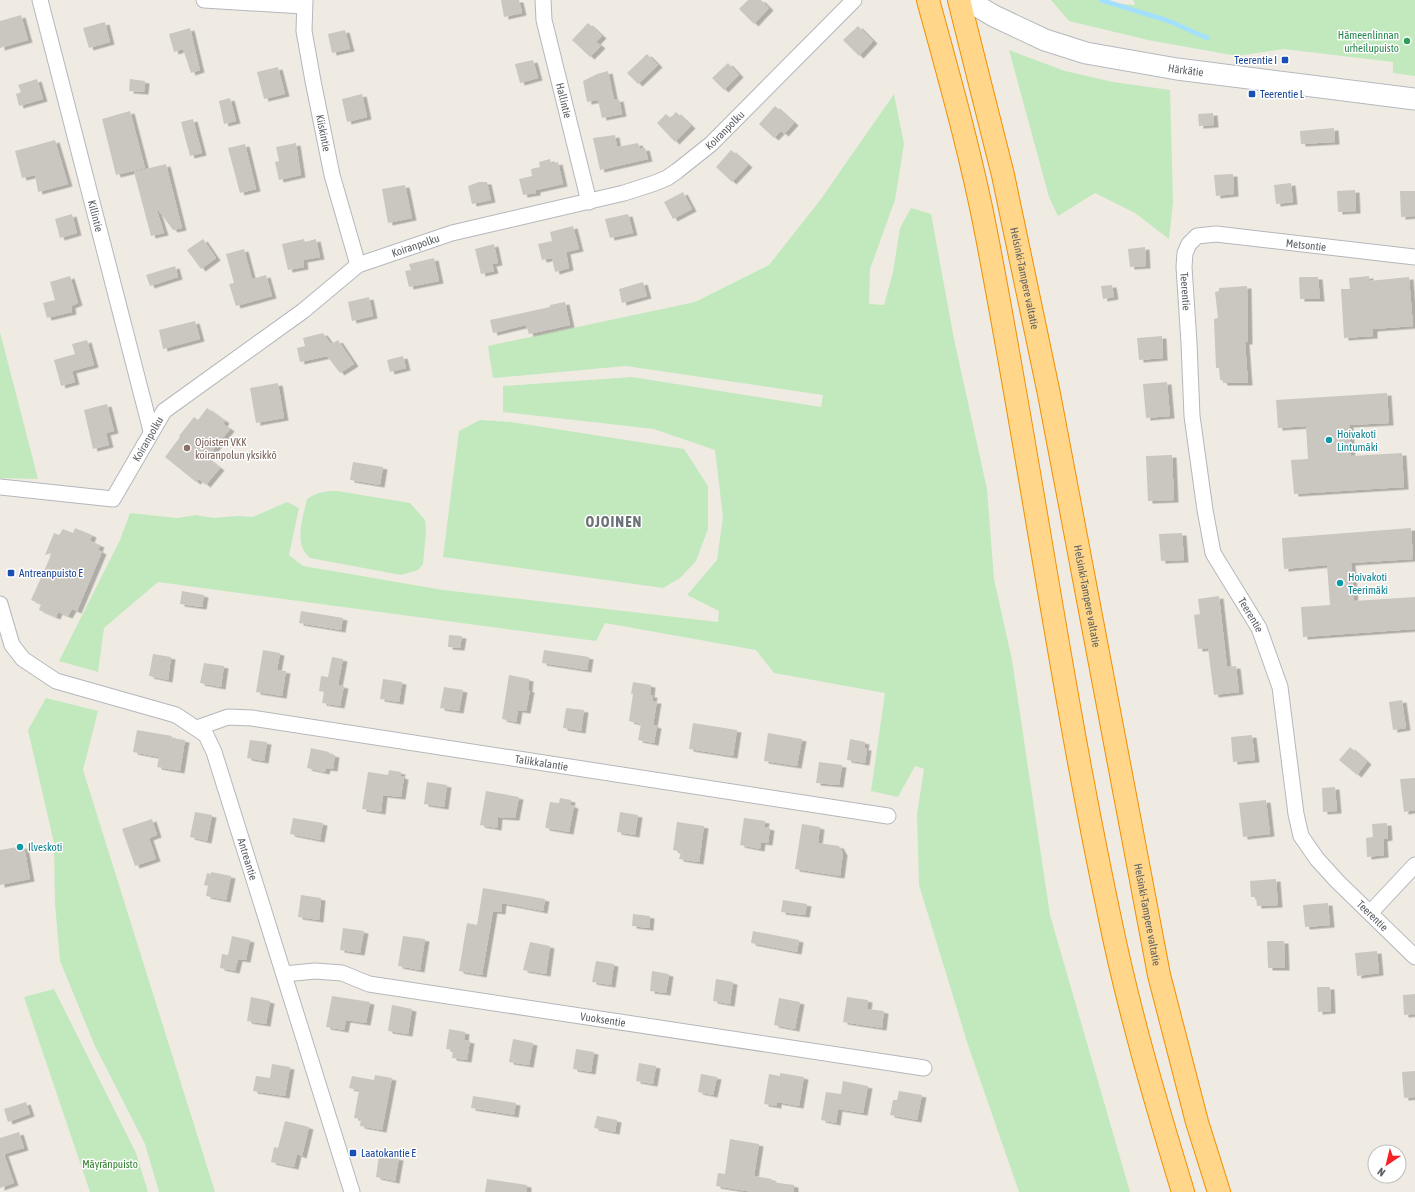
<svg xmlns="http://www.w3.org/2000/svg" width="1415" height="1192" font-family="'Asap Condensed',sans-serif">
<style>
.green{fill:#c1e9bd}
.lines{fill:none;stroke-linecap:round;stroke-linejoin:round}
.stream{stroke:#a3e0ff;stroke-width:4.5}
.building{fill:#cac6c0;filter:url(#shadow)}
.minor-casing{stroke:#b4b7bb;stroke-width:17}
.secondary-casing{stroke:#b4b9be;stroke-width:23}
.motorway-casing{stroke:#f28f00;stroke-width:24}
.minor{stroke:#fff;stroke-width:15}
.secondary{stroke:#fff;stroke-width:21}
.motorway{stroke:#ffd68a;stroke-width:22}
.leisure-dot{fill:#2e9e5b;stroke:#fff;stroke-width:1.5}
.transit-dot{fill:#1a4fb4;stroke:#fff;stroke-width:1.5}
.culture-dot{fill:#0f9aa8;stroke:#fff;stroke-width:1.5}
.education-dot{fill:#8d6e63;stroke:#fff;stroke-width:1.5}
.labels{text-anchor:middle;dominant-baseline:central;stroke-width:3;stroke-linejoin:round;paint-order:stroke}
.leisure-label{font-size:11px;fill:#27864d;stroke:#fff;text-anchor:end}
.transit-label{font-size:11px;fill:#164399;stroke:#fff;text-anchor:start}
.street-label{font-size:11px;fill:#5b6065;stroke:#fff}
.culture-label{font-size:11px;fill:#0d838f;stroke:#fff;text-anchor:start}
.education-label{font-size:11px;fill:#785e54;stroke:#fff;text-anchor:start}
.park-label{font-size:11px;fill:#31822d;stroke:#fff}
.district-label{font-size:15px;font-weight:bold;letter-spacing:1px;fill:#6c7277;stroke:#fff}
</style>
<defs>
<filter id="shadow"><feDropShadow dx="4.5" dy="2.5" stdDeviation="0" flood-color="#0004"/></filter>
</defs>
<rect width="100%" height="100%" fill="#efebe3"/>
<!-- green -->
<g class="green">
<polygon points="1051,0 1099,0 1100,2 1135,5 1133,0 1415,0 1415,76 1393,73 1393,62 1284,49 1237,56 1148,40 1069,21"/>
<polygon points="1009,50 1065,71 1113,82 1170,90 1173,202 1169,239 1135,213 1095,193 1058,216 1049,197"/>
<polygon points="894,94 904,144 895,200 870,269 869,304 884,305 893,272 900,228 911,208 931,214 954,339 987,489 994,579 1012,660 1050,915 1130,1192 1019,1192 968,1045 919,885 917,814 924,769 915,766 898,797 871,791 885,693 774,673 756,650 605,623 596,641 158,582 104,628 98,672 59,661 120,540 130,513 177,518 196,515 213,518 238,516 253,517 287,502 299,508 289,555 303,566 443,590 718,622 719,611 687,595 717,560 723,517 715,450 654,429 503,412 503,386 632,377 821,407 823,395 626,366 493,378 488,346 695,302 769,265 821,199"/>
<polygon points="0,332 38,479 0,478"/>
<polygon points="480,420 511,422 684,449 708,486 708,529 696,561 680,578 663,588 443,557 459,431"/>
<path d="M337 491 410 503 425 520 426 532 423 564 418 570 401 575 310 558C293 544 303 518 307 499 317 492 325 491 337 491Z"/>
<polygon points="46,698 98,711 83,770 215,1192 159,1192 145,1144 95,1046 60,961 55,904 54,843 28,730"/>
<polygon points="54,989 136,1153 148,1192 90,1192 24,997"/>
</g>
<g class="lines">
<!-- stream -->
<polyline class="stream" points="1101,0 1169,21 1207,38"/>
</g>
<!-- building -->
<g class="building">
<polygon points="501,0 519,0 522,13 504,17"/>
<polygon points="748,0 761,0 769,8 754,24 739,9"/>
<polygon points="21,15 28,40 0,48 0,21"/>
<polygon points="105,22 110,42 89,48 83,28"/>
<polygon points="588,23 602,36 596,42 601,46 590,57 572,40"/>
<polygon points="858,26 873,41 859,56 843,40"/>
<polygon points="190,28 200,70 191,73 183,49 174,52 169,34"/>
<polygon points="345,30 350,49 332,53 328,34"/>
<polygon points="647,54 658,65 638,84 627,73"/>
<polygon points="533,60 538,78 520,83 515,64"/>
<polygon points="728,63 739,75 724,90 712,78"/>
<polygon points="278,67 285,94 264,99 257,72"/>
<polygon points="608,71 614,100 619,99 622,114 602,118 598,100 587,102 583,81 597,74"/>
<polygon points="37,79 43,99 19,106 16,94 21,92 18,85"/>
<polygon points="130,79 145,81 144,92 129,91"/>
<polygon points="362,94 367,117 347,122 342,99"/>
<polygon points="230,98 236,121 224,124 219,101"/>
<polygon points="775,106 794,123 784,134 781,131 774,138 759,124"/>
<polygon points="130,111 145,168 116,175 102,119"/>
<polygon points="676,112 691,126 675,142 657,123 666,114 670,118"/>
<polygon points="1213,113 1214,125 1199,126 1198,114"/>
<polygon points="193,119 202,153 190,156 181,122"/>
<polygon points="1334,128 1335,142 1301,144 1300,131"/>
<polygon points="615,135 617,147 638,143 640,149 645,148 648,159 600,170 593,138"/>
<polygon points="55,140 68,184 38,192 35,175 22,178 15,151"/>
<polygon points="296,143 301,175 279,180 275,162 279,161 276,147"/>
<polygon points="245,144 256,189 240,193 228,148"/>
<polygon points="731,150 748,165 732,182 716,167"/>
<polygon points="550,159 551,164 558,162 563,184 536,190 536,193 523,195 519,179 532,176 531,169 540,167 539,162"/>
<polygon points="166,164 182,228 173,230 156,207 164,233 151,236 134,172"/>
<polygon points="1233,174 1234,194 1216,196 1214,175"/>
<polygon points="479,182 487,182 491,200 472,204 468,186"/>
<polygon points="1291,183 1293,202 1276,204 1274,185"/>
<polygon points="405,185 412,218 388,223 382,189"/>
<polygon points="1355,190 1356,211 1338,212 1337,191"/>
<polygon points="1400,191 1415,191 1415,216 1401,217"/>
<polygon points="683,192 692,209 673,219 664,202"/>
<polygon points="72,214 77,233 60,238 55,219"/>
<polygon points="628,214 633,233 610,238 605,219"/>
<polygon points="573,226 579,249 566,252 569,268 555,272 552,258 542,260 538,244 552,241 550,232"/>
<polygon points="203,239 216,258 201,269 187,250"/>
<polygon points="304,239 305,242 316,239 320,257 303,260 304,267 288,270 282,244"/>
<polygon points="494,244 498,263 492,264 494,271 481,274 475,249"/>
<polygon points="1145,247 1146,266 1130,267 1128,249"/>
<polygon points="244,249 252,279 266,275 272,296 236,306 229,284 234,283 226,254"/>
<polygon points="434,258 439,281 409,287 405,271 411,270 409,264"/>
<polygon points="175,266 178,277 150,286 146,275"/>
<polygon points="70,276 78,303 71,306 72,312 47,318 43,303 55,300 50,282"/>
<polygon points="1369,276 1369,281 1409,277 1413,326 1373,329 1373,336 1344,338 1341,289 1350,289 1349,278"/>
<polygon points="1299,277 1318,277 1320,299 1300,299"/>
<polygon points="643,282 647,296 622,303 619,289"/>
<polygon points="1112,285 1114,297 1103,299 1101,286"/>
<polygon points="1247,286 1248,342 1245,342 1248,383 1223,383 1222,380 1220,380 1219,368 1216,368 1214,319 1218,318 1215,292 1219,291 1219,288"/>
<polygon points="369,297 373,316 352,321 348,302"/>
<polygon points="565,302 570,325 529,334 526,325 493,333 490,320 550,307 550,305"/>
<polygon points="195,321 200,339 163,349 159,330"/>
<polygon points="323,333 331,344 338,340 354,364 340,373 327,356 300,362 297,348 305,346 303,338"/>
<polygon points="1162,336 1163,358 1139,360 1137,338"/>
<polygon points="87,340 94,365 72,371 75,382 61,386 54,360 75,354 72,344"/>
<polygon points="403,356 406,368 390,372 387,360"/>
<polygon points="1167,382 1170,416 1146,418 1143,384"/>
<polygon points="278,383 284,418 256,423 250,388"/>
<polygon points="1387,393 1389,423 1349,425 1351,456 1402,453 1404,487 1294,494 1291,460 1308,459 1306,426 1278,428 1276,400"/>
<polygon points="107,404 114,431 106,433 109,445 93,449 84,410"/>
<polygon points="207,408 225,421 223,424 230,429 207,458 220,468 206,485 199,479 196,482 165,457 180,437 179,436 194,417 198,420"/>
<polygon points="1172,455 1174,500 1148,501 1146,456"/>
<polygon points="353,462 383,467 380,485 350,480"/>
<polygon points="75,528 92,535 90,541 100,545 98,550 102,552 77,611 72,609 68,616 58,612 56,617 39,610 41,604 31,600 52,553 45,555 54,533 59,535 63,529 73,533"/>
<polygon points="1411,528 1413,559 1351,563 1354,601 1415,597 1415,629 1303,637 1301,607 1330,605 1327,565 1284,569 1282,538"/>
<polygon points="1182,533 1184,560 1161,561 1159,534"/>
<polygon points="182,591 204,595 202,607 180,604"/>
<polygon points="1219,596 1227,667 1236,666 1239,692 1214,695 1208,648 1198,649 1194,615 1200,614 1198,599"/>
<polygon points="301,611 343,618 341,630 299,623"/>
<polygon points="449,635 462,636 460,648 448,647"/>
<polygon points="263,650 280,653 277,670 286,671 282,696 256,692"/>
<polygon points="544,650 589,657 587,670 542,663"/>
<polygon points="153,654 171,657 168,680 149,676"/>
<polygon points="332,657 343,659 338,685 344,686 340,706 322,703 324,692 319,691 321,676 328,677"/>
<polygon points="204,663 224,666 221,687 200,683"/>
<polygon points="509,675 529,679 528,690 530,690 526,711 518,710 516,722 502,719"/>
<polygon points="383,679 402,682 399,702 380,699"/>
<polygon points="633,682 651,685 650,695 653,695 652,701 657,701 653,725 657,726 654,743 638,740 641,724 629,721 633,694 631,694"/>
<polygon points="444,687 463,690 459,711 440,708"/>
<polygon points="1402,700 1406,728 1393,730 1389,702"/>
<polygon points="566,708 584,710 581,731 563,728"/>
<polygon points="693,723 737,730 733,756 689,749"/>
<polygon points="137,730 172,736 171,738 185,740 180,771 157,767 159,757 133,752"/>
<polygon points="768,733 802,739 797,766 764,761"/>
<polygon points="1252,735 1255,760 1233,762 1231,737"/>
<polygon points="850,739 865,742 864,748 867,748 865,763 847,760"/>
<polygon points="250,740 267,742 264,761 247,758"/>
<polygon points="1350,747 1367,762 1357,775 1339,760"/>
<polygon points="311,748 329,752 329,754 335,755 333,769 326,768 325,772 307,768"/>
<polygon points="819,762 842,765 839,785 816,783"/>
<polygon points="389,770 401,772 400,776 404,777 401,797 383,795 381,812 362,809 368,772 388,775"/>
<polygon points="1415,778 1415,810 1404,812 1400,779"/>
<polygon points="427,782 447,785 444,807 424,804"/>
<polygon points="1335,787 1337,811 1323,812 1322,788"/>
<polygon points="486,791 519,797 515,818 498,817 497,828 480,825"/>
<polygon points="560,798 571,800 570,805 574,806 569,832 545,828 550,802 559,803"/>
<polygon points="1266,800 1270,834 1243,837 1239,803"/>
<polygon points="195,812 212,815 207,841 190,837"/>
<polygon points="620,812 638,815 635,835 617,832"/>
<polygon points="293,818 323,823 320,840 290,834"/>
<polygon points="744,818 765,821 764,827 770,828 768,843 761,842 760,849 740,845"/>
<polygon points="152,819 157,835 149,838 156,859 135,866 122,829"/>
<polygon points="677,822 704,826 699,862 679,859 681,852 673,850"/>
<polygon points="1387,823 1388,838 1383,839 1384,855 1367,857 1366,838 1373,837 1372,824"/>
<polygon points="802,824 820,827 818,843 839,846 843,853 840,876 795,869"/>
<polygon points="24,846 30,879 0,885 0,850"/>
<polygon points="211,872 231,876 226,900 206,896 208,886 204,885 207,873 211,874"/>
<polygon points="1276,879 1278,905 1257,906 1256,897 1251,897 1250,881"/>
<polygon points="483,888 545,899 543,911 502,903 501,912 493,911 482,975 459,971 467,923 477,925"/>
<polygon points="301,895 321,898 319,920 298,917"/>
<polygon points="783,900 807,904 805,915 781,912"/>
<polygon points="1328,903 1330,925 1305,927 1303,905"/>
<polygon points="633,914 650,916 649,928 632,926"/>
<polygon points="343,928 364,931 360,953 340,950"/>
<polygon points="753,931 799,940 797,952 751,943"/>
<polygon points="232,936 250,940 246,960 238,959 235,971 220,968 222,954 228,955"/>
<polygon points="403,936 425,939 420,970 398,966"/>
<polygon points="1267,941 1284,941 1285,968 1268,968"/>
<polygon points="530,942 550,946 546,974 523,970"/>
<polygon points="1377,951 1379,973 1357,976 1355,953"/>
<polygon points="596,961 614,964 611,985 592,982"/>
<polygon points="652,971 669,974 666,993 650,991"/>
<polygon points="716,979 733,982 730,1004 713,1001"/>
<polygon points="1317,987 1330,987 1331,1011 1318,1012"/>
<polygon points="1415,994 1415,1014 1404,1015 1403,995"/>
<polygon points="332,996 370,1002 366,1023 346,1020 344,1030 326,1027"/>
<polygon points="251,997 270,1001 266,1024 247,1021"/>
<polygon points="847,997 868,1000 867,1009 884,1011 882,1028 843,1022"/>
<polygon points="779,998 800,1002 795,1029 774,1025"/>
<polygon points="392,1005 412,1009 408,1034 388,1031"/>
<polygon points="449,1029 465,1032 464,1040 470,1041 467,1060 452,1058 453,1050 446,1049"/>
<polygon points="513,1039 533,1043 529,1065 509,1062"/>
<polygon points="576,1049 594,1052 591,1072 573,1069"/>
<polygon points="639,1063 656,1066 653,1084 636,1081"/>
<polygon points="272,1064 290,1067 285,1096 253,1091 256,1076 270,1078"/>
<polygon points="1415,1071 1415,1097 1404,1098 1402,1072"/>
<polygon points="780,1073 804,1077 799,1106 777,1102 777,1106 764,1104 769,1074 780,1076"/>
<polygon points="701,1074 717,1077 713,1095 698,1092"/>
<polygon points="375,1075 392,1078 382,1130 360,1126 361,1119 354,1118 359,1090 349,1088 352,1076 374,1080"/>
<polygon points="843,1081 868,1086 863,1113 838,1109 836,1123 821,1120 826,1092 841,1094"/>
<polygon points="899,1091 922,1095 917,1120 890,1115 893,1100 897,1100"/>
<polygon points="473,1096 516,1103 514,1115 471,1108"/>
<polygon points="26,1102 30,1114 8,1122 4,1109"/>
<polygon points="597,1116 617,1120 615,1132 594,1128"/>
<polygon points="285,1121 309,1127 302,1156 297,1154 294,1167 271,1162 274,1147 278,1148"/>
<polygon points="19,1132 24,1148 4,1154 14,1183 0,1188 0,1138"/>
<polygon points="730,1139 759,1144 754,1176 772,1179 771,1182 794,1185 794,1192 753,1192 716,1186 718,1173 725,1174"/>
<polygon points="379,1155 399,1158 395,1181 376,1177"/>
<polygon points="487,1179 527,1185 527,1192 485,1192"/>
</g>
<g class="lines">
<!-- minor casing -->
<g class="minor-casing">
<g id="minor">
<path id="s1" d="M40 0 151 431"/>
<polyline points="204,0 303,6"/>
<path id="s2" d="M305 0 304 31 313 81 332 175 358 265"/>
<path id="s3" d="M543 0 544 20 589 202"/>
<path id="s4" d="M1415 257 1216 234 1197 236 1189 244 1185 253 1184 267 1189 343 1192 416 1205 510 1213 553 1259 628 1280 687 1296 814 1301 836 1317 859 1337 881 1415 957"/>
<path id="s5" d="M0 487 113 499 164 411 303 311 358 265 452 233 624 193 655 183 667 178 677 171 711 144 854 0"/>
<path id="s6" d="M0 604 12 645 23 659 56 681 176 715 206 735 214 752 352 1192"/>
<path id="s7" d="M197 728 228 717 252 718 888 816"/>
<polyline points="1371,912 1415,865"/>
<path id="s8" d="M284 974 315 971 342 973 369 984 924 1068"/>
</g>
</g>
<!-- secondary casing -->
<g class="secondary-casing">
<g id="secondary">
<path id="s9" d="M967 0 994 16 1045 40 1086 53 1177 69 1415 99"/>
</g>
</g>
<!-- motorway casing -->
<g class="motorway-casing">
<g id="motorway">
<path d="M928 0C949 77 971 154 986 232 1030 459 1061 688 1109 914 1128 1008 1155 1100 1183 1192"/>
<path id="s10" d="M959 0 1003 175 1049 394 1159 975 1197 1122 1219 1192"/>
</g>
</g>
<!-- minor -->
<use href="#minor" class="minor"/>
<!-- secondary -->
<use href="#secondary" class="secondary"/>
<!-- motorway -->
<use href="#motorway" class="motorway"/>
</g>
<!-- markers -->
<circle class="leisure-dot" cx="1407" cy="41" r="4"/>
<g class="transit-dot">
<rect x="1281" y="56" width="8" height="8" rx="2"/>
<rect x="1248" y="90" width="8" height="8" rx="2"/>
<rect x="7" y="569" width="8" height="8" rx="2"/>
<rect x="349" y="1149" width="8" height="8" rx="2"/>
</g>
<g class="culture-dot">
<circle cx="1329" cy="440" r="4"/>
<circle cx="1340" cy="583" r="4"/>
<circle cx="20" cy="847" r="4"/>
</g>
<circle class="education-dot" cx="187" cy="448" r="4"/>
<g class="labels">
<!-- leisure labels -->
<g class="leisure-label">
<text x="1399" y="35">Hämeenlinnan<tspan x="1399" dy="13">urheilupuisto</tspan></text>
</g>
<!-- transit labels -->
<g class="transit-label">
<text x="1277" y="60" text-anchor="end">Teerentie I</text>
<text x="1260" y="94">Teerentie L</text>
<text x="19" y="573">Antreanpuisto E</text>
<text x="361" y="1153">Laatokantie E</text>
</g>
<!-- street labels -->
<g class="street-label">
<text stroke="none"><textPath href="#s9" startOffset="232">Härkätie</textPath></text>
<text stroke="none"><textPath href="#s3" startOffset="103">Hallintie</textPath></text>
<text stroke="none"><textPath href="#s5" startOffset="855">Koiranpolku</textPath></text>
<text stroke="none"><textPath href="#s2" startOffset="135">Kiiskintie</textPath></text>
<text stroke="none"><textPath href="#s1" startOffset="223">Killintie</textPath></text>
<text stroke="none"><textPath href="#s5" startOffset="519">Koiranpolku</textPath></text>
<text transform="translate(1306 245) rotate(6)">Metsontie</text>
<text stroke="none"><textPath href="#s10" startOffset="286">Helsinki-Tampere valtatie</textPath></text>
<text stroke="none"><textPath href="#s4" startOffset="279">Teerentie</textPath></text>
<text stroke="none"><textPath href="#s5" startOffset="183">Koiranpolku</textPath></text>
<text stroke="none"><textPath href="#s10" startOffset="610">Helsinki-Tampere valtatie</textPath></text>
<text stroke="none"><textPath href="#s4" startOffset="615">Teerentie</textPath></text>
<text stroke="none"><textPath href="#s7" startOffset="350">Talikkalantie</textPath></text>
<text stroke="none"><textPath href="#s6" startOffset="392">Antreantie</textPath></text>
<text stroke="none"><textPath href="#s10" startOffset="934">Helsinki-Tampere valtatie</textPath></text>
<text stroke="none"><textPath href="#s4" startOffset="951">Teerentie</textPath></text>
<text stroke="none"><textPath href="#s8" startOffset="324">Vuoksentie</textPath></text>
</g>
<!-- culture labels -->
<g class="culture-label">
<text x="1337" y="434">Hoivakoti<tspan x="1337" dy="13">Lintumäki</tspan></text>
<text x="1348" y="577">Hoivakoti<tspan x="1348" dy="13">Teerimäki</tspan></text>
<text x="28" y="847">Ilveskoti</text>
</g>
<!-- education labels -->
<g class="education-label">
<text x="195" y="442">Ojoisten VKK<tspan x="195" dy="13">koiranpolun yksikkö</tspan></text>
</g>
<!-- park labels -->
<g class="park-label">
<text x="110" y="1164">Mäyränpuisto</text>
</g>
<!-- district labels -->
<g class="district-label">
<text x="614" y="521">OJOINEN</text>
</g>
</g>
<!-- north arrow -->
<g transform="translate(1387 1164) rotate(215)"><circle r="19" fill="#ffffff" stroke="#bdbfc1"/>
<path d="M0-3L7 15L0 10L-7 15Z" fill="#f62225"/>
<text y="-6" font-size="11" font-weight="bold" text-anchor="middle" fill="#5b6065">N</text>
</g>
</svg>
